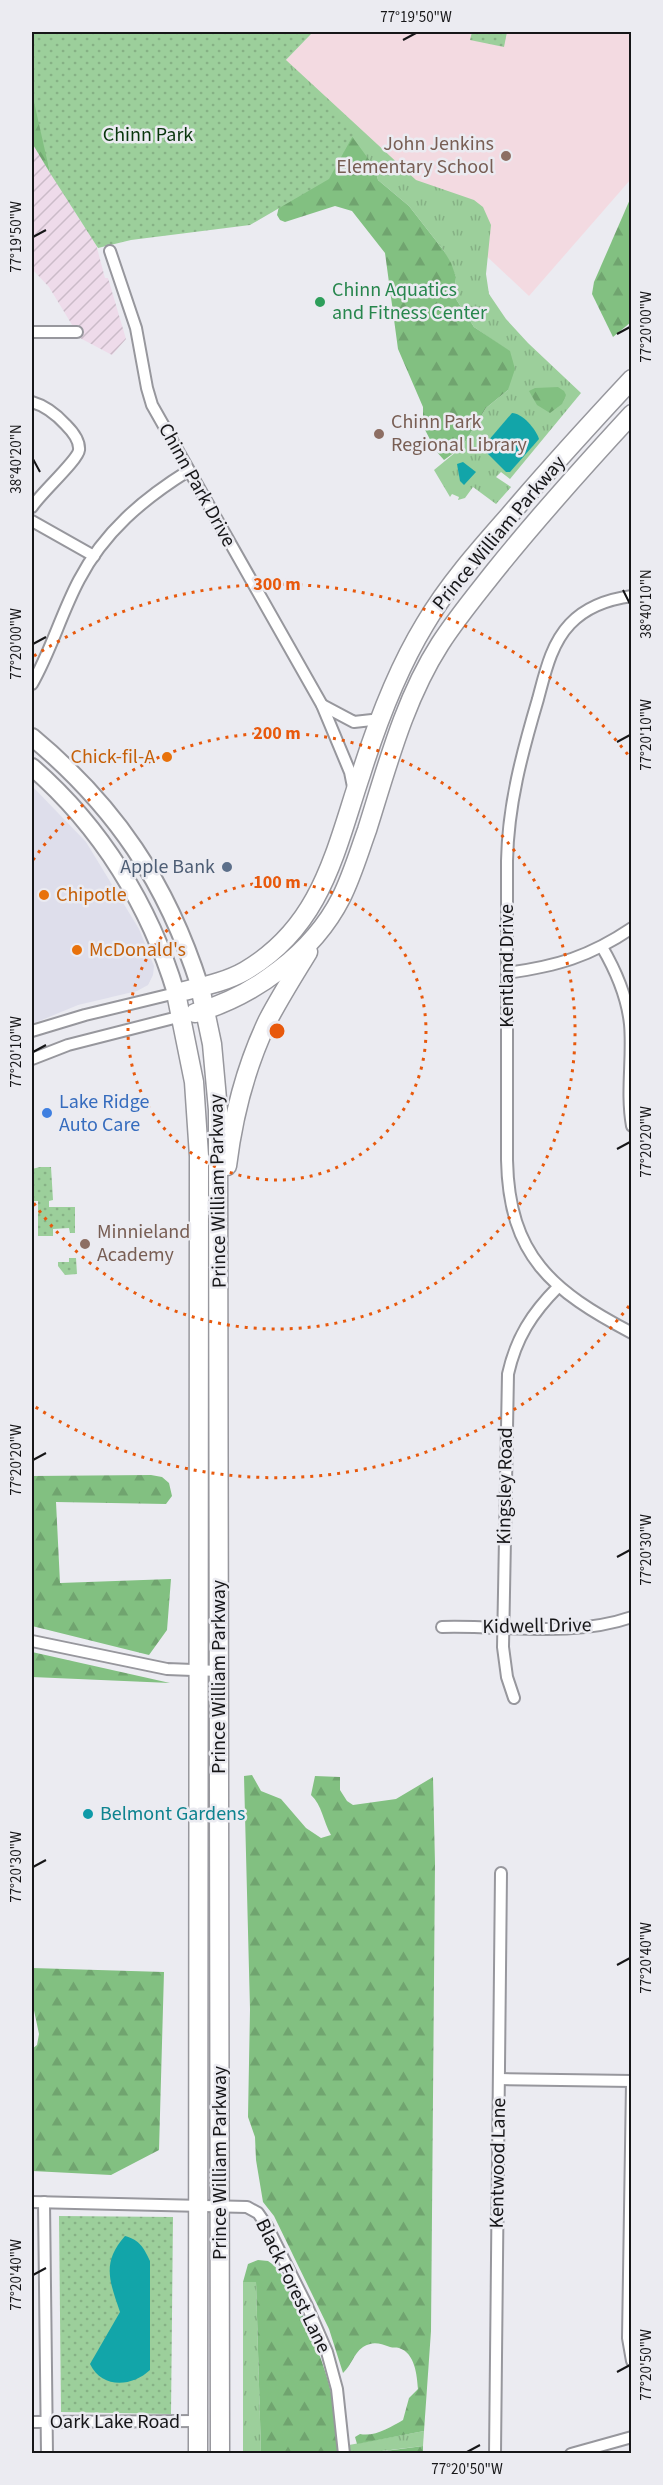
<svg xmlns="http://www.w3.org/2000/svg" width="663" height="2485" font-family="'Source Sans 3',sans-serif">
<style>
.built{fill:#dedeeb}
.industrial{fill:url(#industrial-furrows)}
.education{fill:#f3dae1}
.grass{fill:url(#grass-tufts)}
.forest{fill:url(#forest-firs)}
.park{fill:url(#park-dots)}
.water{fill:#12a5a9}
.lines{fill:none;stroke-linecap:round;stroke-linejoin:round}
.street-casing{stroke:#97979d;stroke-width:14}
.primary-casing{stroke:#97979d;stroke-width:20}
.highway-casing{stroke:#97979d;stroke-width:21}
.street{stroke:#fff;stroke-width:10}
.primary{stroke:#fff;stroke-width:16}
.highway{stroke:#fff;stroke-width:18}
.ticks{fill:none;stroke:#161618;stroke-width:2}
.ring{fill:none;stroke:#e8590c;stroke-width:3;stroke-dasharray:3 6}
.education-dot{fill:#8d6e63;stroke:#ebebf1;stroke-width:2}
.leisure-dot{fill:#2e9e5b;stroke:#ebebf1;stroke-width:2}
.food-dot{fill:#e8710a;stroke:#ebebf1;stroke-width:2}
.service-dot{fill:#5c6f8a;stroke:#ebebf1;stroke-width:2}
.shop-dot{fill:#3f7fe0;stroke:#ebebf1;stroke-width:2}
.culture-dot{fill:#0f9aa8;stroke:#ebebf1;stroke-width:2}
.labels{text-anchor:middle;dominant-baseline:central;stroke-width:5;stroke-linejoin:round;paint-order:stroke}
.park-label{font-size:20px;fill:#08350c;stroke:#ebebf1}
.education-label{font-size:20px;fill:#785e54;stroke:#ebebf1;text-anchor:start}
.leisure-label{font-size:20px;fill:#27864d;stroke:#ebebf1;text-anchor:start}
.street-label{font-size:20px;fill:#161618;stroke:#ebebf1}
.food-label{font-size:20px;fill:#c56008;stroke:#ebebf1;text-anchor:start}
.service-label{font-size:20px;fill:#4e5e75;stroke:#ebebf1;text-anchor:end}
.shop-label{font-size:20px;fill:#366cbe;stroke:#ebebf1;text-anchor:start}
.culture-label{font-size:20px;fill:#0d838f;stroke:#ebebf1;text-anchor:start}
.centre{fill:#e8590c;stroke:#ebebf1;stroke-width:3}
.ring-label{font-size:18px;text-anchor:middle;font-weight:bold;fill:#e8590c;stroke:#ebebf1;stroke-width:5;stroke-linejoin:round;paint-order:stroke}
.neatline{fill:none;stroke:#161618;stroke-width:2}
.ticks-label{font-size:15px;text-anchor:middle;fill:#161618}
</style>
<defs>
<pattern id="industrial-furrows" width="10" height="10" patternUnits="userSpaceOnUse" patternTransform="scale(1.5)"><rect width="10" height="10" fill="#eedbea"/><path d="M-1 1l2-2M0 10L10 0M9 11l2-2" fill="none" stroke="#cbbbc8"/></pattern>
<pattern id="grass-tufts" width="24" height="20" patternUnits="userSpaceOnUse" patternTransform="scale(1.5)"><rect width="24" height="20" fill="#9ccf9b"/><path d="M3 7l-1-3M5 7V3M7 7l1-3M15 17l-1-3M17 17v-4M19 17l1-3" fill="none" stroke="#86b185"/></pattern>
<pattern id="forest-firs" width="22" height="20" patternUnits="userSpaceOnUse" patternTransform="scale(1.5)"><rect width="22" height="20" fill="#82c081"/><path d="M5 1l3.5 6h-7zM16 11l3.5 6h-7z" fill="#70a46f"/></pattern>
<pattern id="park-dots" width="8" height="8" patternUnits="userSpaceOnUse" patternTransform="scale(1.5)"><rect width="8" height="8" fill="#9ccf9b"/><path d="M2 2h.1M6 6h.1" fill="none" stroke="#86b185" stroke-width="1.8" stroke-linecap="round"/></pattern>
</defs>
<rect width="100%" height="100%" fill="#ebebf1"/>
<!-- built -->
<polygon class="built" points="32,786 86,842 139,929 154,966 153,975 148,985 137,991 78,1005 32,1024"/>
<!-- industrial -->
<polygon class="industrial" points="32,143 85,228 92,229 105,278 108,278 126,339 112,355 80,338 49,287 32,269"/>
<!-- education -->
<polygon class="education" points="313,32 631,32 631,179 529,296 282,64"/>
<!-- grass -->
<g class="grass">
<polygon points="286,60 416,180 474,200 483,207 491,225 486,274 489,294 506,319 528,343 581,393 510,479 501,472 496,477 511,487 496,504 473,487 465,498 458,500 459,497 452,494 450,497 434,470 462,447 486,408 508,390 510,352 474,327 454,296 456,277 444,251 409,206 378,180 375,168 262,65"/>
<polygon points="243,2282 256,2282 261,2453 243,2454"/>
<polygon points="424,2431 423,2446 366,2453 350,2454 349,2445"/>
</g>
<!-- forest -->
<g class="forest">
<polygon points="121,32 313,32 262,65 348,131 375,168 378,180 409,206 444,251 451,263 456,277 454,296 474,327 510,351 515,369 508,390 486,408 462,447 444,460 436,451 423,426 423,407 398,349 385,253 352,211 335,206 285,222 280,220 277,215 280,202"/>
<polygon points="32,60 50,173 32,143"/>
<polygon points="631,197 631,322 613,337 592,294 594,282"/>
<polygon points="558,387 564,391 566,395 562,404 550,413 537,405 529,391 535,388"/>
<polygon points="151,1475 162,1477 169,1483 172,1496 166,1504 56,1502 60,1583 171,1579 167,1630 149,1655 32,1626 32,1476"/>
<polygon points="32,1652 170,1683 32,1677"/>
<path d="M252 1775 261 1791 281 1799 306 1828 321 1838 331 1835C323 1821 322 1805 311 1795L315 1776 340 1777V1790L347 1801 353 1805 396 1799 433 1777 435 1863 431 2331 424 2431 357 2444 355 2437 360 2434C375 2437 391 2427 403 2420L409 2398 418 2389C417 2375 415 2353 399 2348 396 2347 393 2348 390 2347 379 2343 373 2341 363 2347 353 2354 352 2365 343 2373L329 2329 274 2216 263 2202 256 2160 255 2137 248 2117 250 2009 244 1776Z"/>
<polygon points="32,1968 164,1972 159,2150 111,2175 32,2171 32,2049 37,2045 39,2034 32,2001"/>
<path d="M258 2260 268 2261C281 2269 287 2285 294 2298 319 2347 339 2398 338 2453H261L256 2282H243L248 2264Z"/>
<polygon points="423,2446 423,2453 370,2453"/>
</g>
<!-- park -->
<g class="park">
<polygon points="32,32 313,32 282,64 355,132 329,179 250,225 131,240 98,248 50,173 32,93"/>
<polygon points="472,32 507,32 504,47 470,40"/>
<polygon points="40,1167 51,1167 53,1200 49,1201 49,1207 75,1207 75,1233 70,1233 69,1228 53,1229 53,1236 38,1236 38,1201 32,1201 32,1169"/>
<polygon points="69,1258 76,1258 77,1274 65,1275 58,1266 58,1262 69,1262"/>
<polygon points="59,2216 173,2217 171,2414 61,2412"/>
</g>
<!-- water -->
<g class="water">
<path d="M512 413C522 413 536 429 539 439L510 472H506L482 448Z"/>
<polygon points="463,462 476,472 464,485 460,481 457,464"/>
<path d="M125 2236C140 2240 144 2248 150 2261V2370C132 2387 102 2389 90 2364L120 2312C110 2282 101 2263 125 2236Z"/>
</g>
<g class="lines">
<!-- street casing -->
<g class="street-casing">
<g id="street">
<polyline points="110,251 136,328 147,388 152,405 322,705 350,772 353,787"/>
<polyline points="32,332 77,332"/>
<path d="M32 402C46 406 56 414 66 425 72 431 80 440 79 450 78 460 40 494 32 507"/>
<polyline points="32,521 94,556"/>
<path d="M632 596C609 599 586 607 570 624 551 644 545 673 538 699 522 753 508 805 507 861V1160C509 1256 552 1291 632 1333"/>
<path d="M32 684C51 651 61 614 79 580 104 532 143 499 188 471"/>
<polyline points="322,705 354,722 381,719"/>
<path d="M602 947C616 971 627 996 630 1024 633 1058 626 1092 632 1126"/>
<path d="M507 973C557 966 589 957 632 928"/>
<polyline points="32,1031 85,1015 176,993"/>
<polyline points="32,1059 68,1045 182,1016"/>
<path d="M442 1627C504 1625 571 1638 632 1617"/>
<polyline points="32,1641 167,1669 219,1671"/>
<path d="M514 1698 507 1677 503 1647 508 1374C516 1338 532 1313 558 1287"/>
<polyline points="499,2079 632,2081"/>
<polyline points="632,2083 628,2338 632,2361"/>
<polyline points="32,2202 247,2207 258,2213 267,2226 307,2306 327,2352 337,2389 344,2454"/>
<polyline points="44,2202 47,2454"/>
<polyline points="32,2422 198,2421"/>
<polyline points="495,2454 501,1873"/>
<polyline points="571,2454 632,2437"/>
</g>
</g>
<!-- primary casing -->
<g class="primary-casing">
<g id="primary">
<path d="M32 737C115 806 167 883 200 987"/>
<path d="M32 767C101 827 150 906 176 993"/>
</g>
</g>
<!-- highway casing -->
<g class="highway-casing">
<g id="highway">
<polyline points="200,987 212,1044 218,1110 220,2454"/>
<path d="M195 1013C254 996 313 953 341 898 352 876 359 852 367 830 387 767 404 700 440 644 456 619 476 595 494 572 538 517 584 466 632 414"/>
<path d="M227 1166C233 1117 247 1064 268 1020 280 997 294 975 308 952"/>
<path d="M198 2454 199 1156 194 1082 176 993C199 987 224 983 245 971 322 926 335 851 361 774 377 723 397 670 425 624 448 585 478 551 508 517 548 470 590 424 632 379"/>
</g>
</g>
<!-- street -->
<use href="#street" class="street"/>
<!-- primary -->
<use href="#primary" class="primary"/>
<!-- highway -->
<use href="#highway" class="highway"/>
</g>
<!-- ticks -->
<path class="ticks" d="M403 40 416 33M33 237 46 230M617 334 630 327M33 459 40 472M623 590 630 604M33 644 46 637M617 742 630 735M33 1052 46 1045M617 1149 630 1142M33 1460 46 1453M617 1557 630 1550M33 1867 46 1860M617 1965 630 1958M33 2275 46 2268M617 2372 630 2365M467 2452 480 2445"/>
<!-- distance rings -->
<g class="ring">
<circle cx="277" cy="1031" r="149"/>
<path d="M33 860A298 298 0 1 1 33 1202"/>
<path d="M629 1306A447 447 0 0 1 34 1406M34 656A447 447 0 0 1 629 756"/>
</g>
<!-- markers -->
<g class="education-dot">
<circle cx="506" cy="156" r="6"/>
<circle cx="379" cy="434" r="6"/>
<circle cx="85" cy="1244" r="6"/>
</g>
<circle class="leisure-dot" cx="320" cy="302" r="6"/>
<g class="food-dot">
<circle cx="167" cy="757" r="6"/>
<circle cx="44" cy="895" r="6"/>
<circle cx="77" cy="950" r="6"/>
</g>
<circle class="service-dot" cx="227" cy="867" r="6"/>
<circle class="shop-dot" cx="47" cy="1113" r="6"/>
<circle class="culture-dot" cx="88" cy="1814" r="6"/>
<g class="labels">
<!-- park labels -->
<g class="park-label">
<text x="148" y="135">Chinn Park</text>
</g>
<!-- education labels -->
<g class="education-label">
<text x="494" y="144" text-anchor="end">John Jenkins<tspan x="494" dy="23">Elementary School</tspan></text>
<text x="391" y="422">Chinn Park<tspan x="391" dy="23">Regional Library</tspan></text>
<text x="97" y="1232">Minnieland<tspan x="97" dy="23">Academy</tspan></text>
</g>
<!-- leisure labels -->
<g class="leisure-label">
<text x="332" y="290">Chinn Aquatics<tspan x="332" dy="23">and Fitness Center</tspan></text>
</g>
<!-- street labels -->
<g class="street-label">
<text transform="translate(197 485) rotate(61)">Chinn Park Drive</text>
<text transform="translate(499 533) rotate(-50)">Prince William Parkway</text>
<text transform="translate(507 966) rotate(-90)">Kentland Drive</text>
<text transform="translate(218 1191) rotate(-91)">Prince William Parkway</text>
<text transform="translate(505 1486) rotate(-89)">Kingsley Road</text>
<text transform="translate(537 1626) rotate(-1)">Kidwell Drive</text>
<text transform="translate(219 1677) rotate(-90)">Prince William Parkway</text>
<text transform="translate(220 2163) rotate(-90)">Prince William Parkway</text>
<text transform="translate(498 2163) rotate(-89)">Kentwood Lane</text>
<text transform="translate(293 2286) rotate(64)">Black Forest Lane</text>
<text x="115" y="2422">Oark Lake Road</text>
</g>
<!-- food labels -->
<g class="food-label">
<text x="155" y="757" text-anchor="end">Chick-fil-A</text>
<text x="56" y="895">Chipotle</text>
<text x="89" y="950">McDonald's</text>
</g>
<!-- service labels -->
<g class="service-label">
<text x="215" y="867">Apple Bank</text>
</g>
<!-- shop labels -->
<g class="shop-label">
<text x="59" y="1102">Lake Ridge<tspan x="59" dy="23">Auto Care</tspan></text>
</g>
<!-- culture labels -->
<g class="culture-label">
<text x="100" y="1814">Belmont Gardens</text>
</g>
</g>
<circle cx="277" cy="1031" r="9" class="centre"/>
<g class="ring-label">
<text x="277" y="590">300 m</text>
<text x="277" y="739">200 m</text>
<text x="277" y="888">100 m</text>
</g>
<!-- border -->
<rect width="663" height="2485" fill="none" stroke="#ebebf1" stroke-width="66"/>
<rect x="33" y="33" width="597" height="2419" class="neatline"/>
<g class="ticks-label">
<text x="416" y="22">77°19'50"W</text>
<text transform="translate(16 237) rotate(-90)" y="5">77°19'50"W</text>
<text transform="translate(646 327) rotate(-90)" y="5">77°20'00"W</text>
<text transform="translate(16 459) rotate(-90)" y="5">38°40'20"N</text>
<text transform="translate(646 604) rotate(-90)" y="5">38°40'10"N</text>
<text transform="translate(16 644) rotate(-90)" y="5">77°20'00"W</text>
<text transform="translate(646 735) rotate(-90)" y="5">77°20'10"W</text>
<text transform="translate(16 1052) rotate(-90)" y="5">77°20'10"W</text>
<text transform="translate(646 1142) rotate(-90)" y="5">77°20'20"W</text>
<text transform="translate(16 1460) rotate(-90)" y="5">77°20'20"W</text>
<text transform="translate(646 1550) rotate(-90)" y="5">77°20'30"W</text>
<text transform="translate(16 1867) rotate(-90)" y="5">77°20'30"W</text>
<text transform="translate(646 1958) rotate(-90)" y="5">77°20'40"W</text>
<text transform="translate(16 2275) rotate(-90)" y="5">77°20'40"W</text>
<text transform="translate(646 2365) rotate(-90)" y="5">77°20'50"W</text>
<text x="467" y="2474">77°20'50"W</text>
</g>
</svg>
